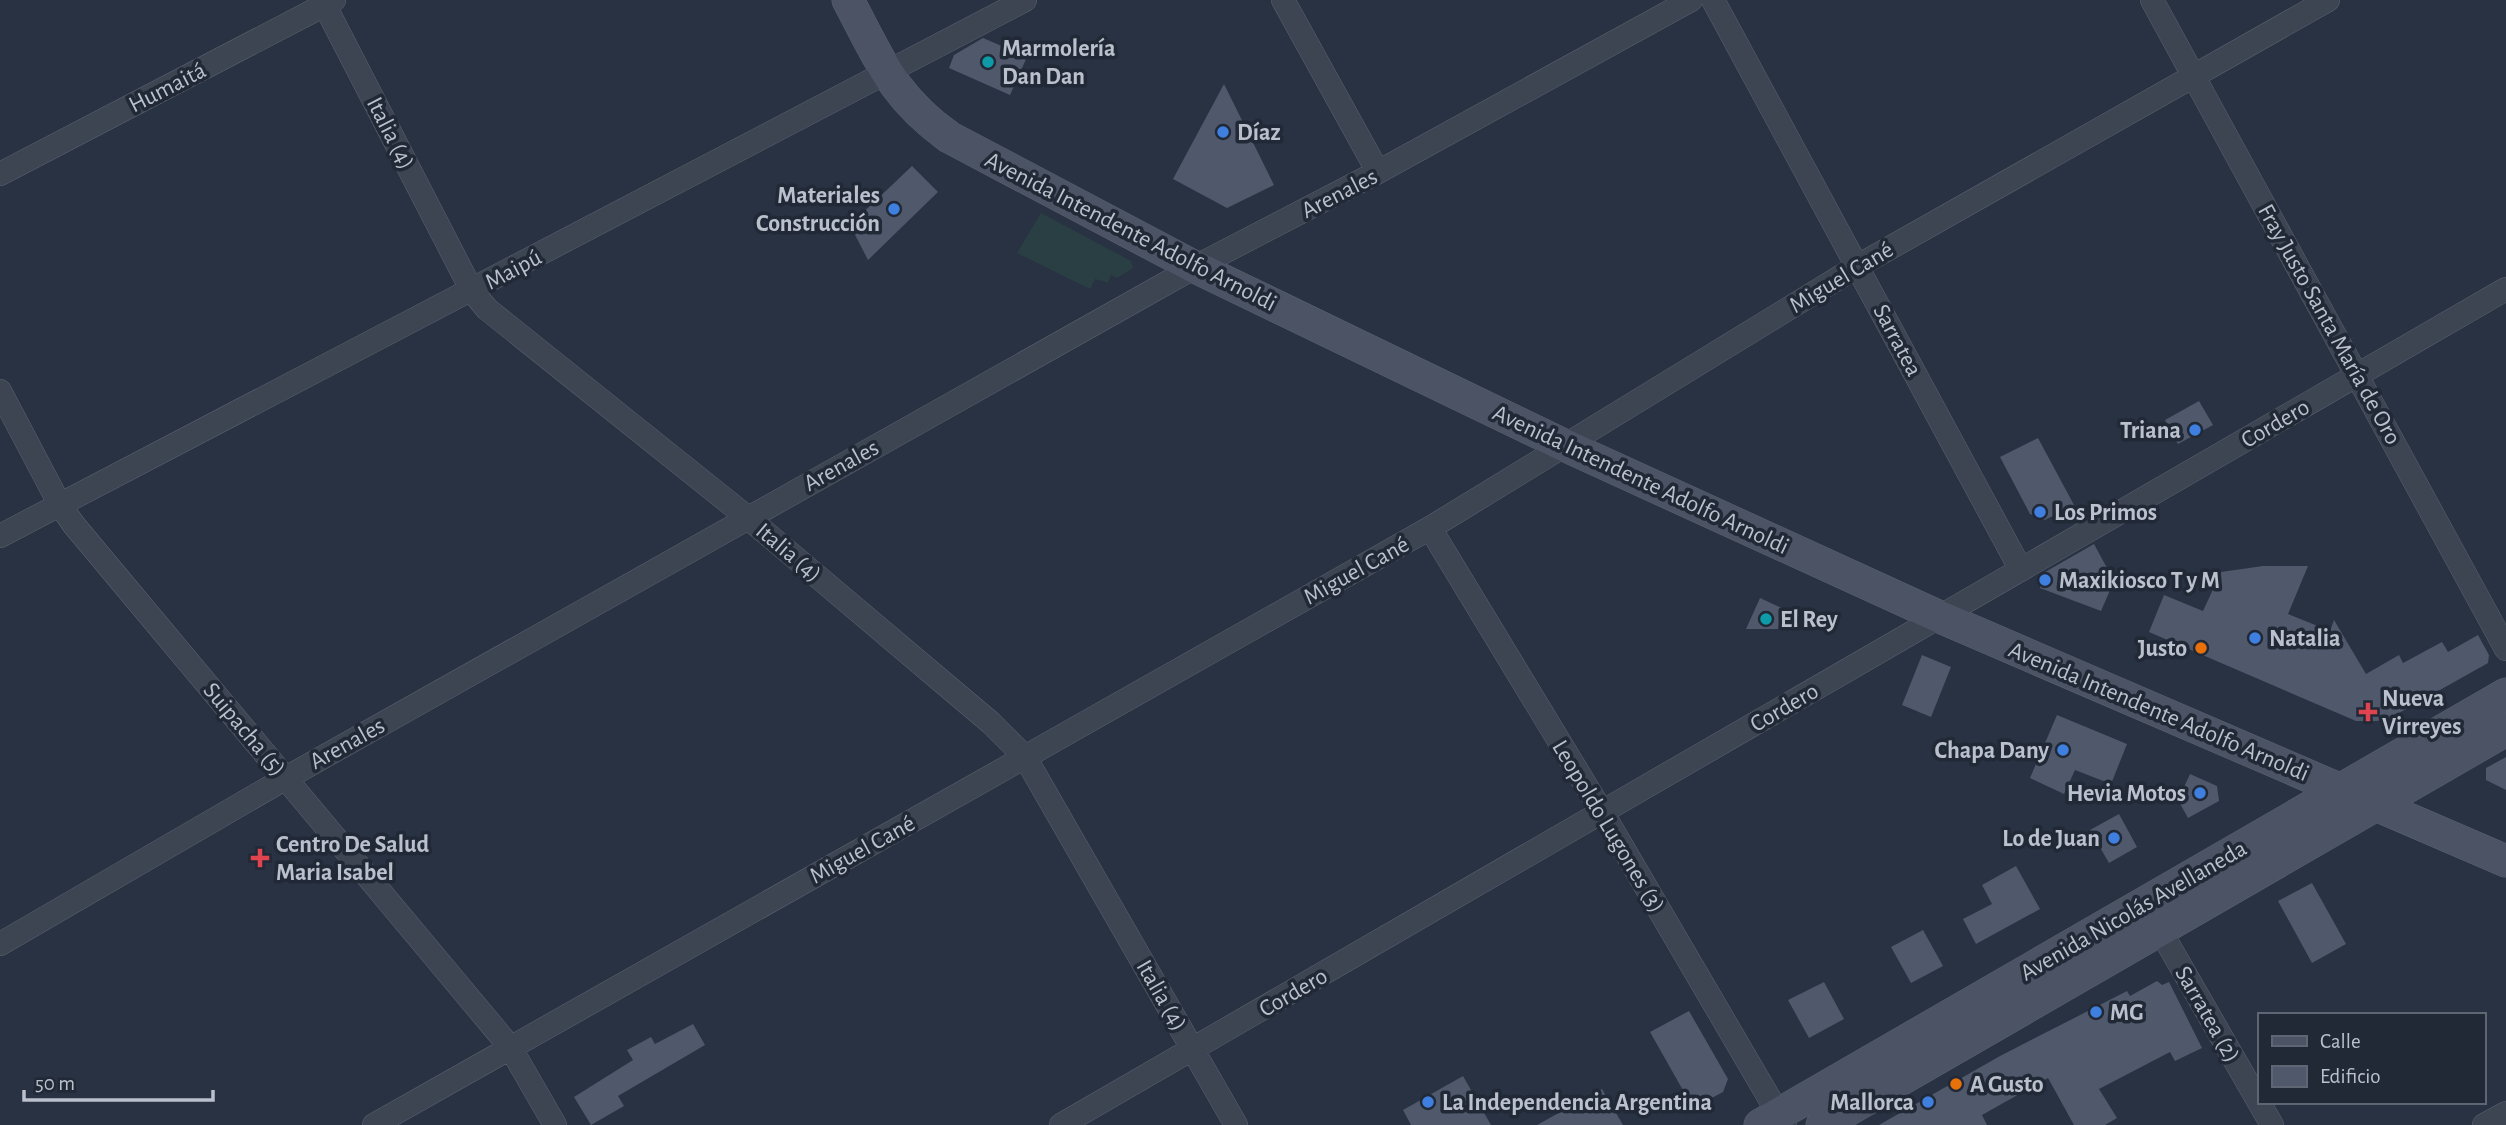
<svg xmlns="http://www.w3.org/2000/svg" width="2506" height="1125" viewBox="0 0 2506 1125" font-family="'Alegreya Sans',sans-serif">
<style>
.green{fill:#2a3f43}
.building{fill:#4f596b}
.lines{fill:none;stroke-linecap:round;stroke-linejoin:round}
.street-casing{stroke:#5b626f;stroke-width:24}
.secondary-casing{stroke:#5b626f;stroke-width:33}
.street{stroke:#3d4452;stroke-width:23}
.secondary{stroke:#4b5365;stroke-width:32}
.culture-dot{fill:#0f9aa8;stroke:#212937;stroke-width:2.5}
.shop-dot{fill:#3f7fe0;stroke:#212937;stroke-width:2.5}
.food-dot{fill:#e8710a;stroke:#212937;stroke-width:2.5}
.health-dot{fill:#e0444e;stroke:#212937;stroke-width:2.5}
.labels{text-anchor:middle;stroke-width:7;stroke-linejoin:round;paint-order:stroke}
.poi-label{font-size:24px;font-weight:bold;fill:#bac0cc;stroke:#212937;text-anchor:start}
.street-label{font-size:24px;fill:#bac0cc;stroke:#212937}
</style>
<rect width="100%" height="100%" fill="#283242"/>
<path class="green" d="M1041,213L1131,261L1133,268L1117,278L1111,275L1108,283L1095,279L1090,289L1017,253Z"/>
<path class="building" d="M983,38L1027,57L1010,95L949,68L954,55Z
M1224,84L1274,185L1227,208L1173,179Z
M912,166L938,192L868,260L850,225Z
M2199,401L2213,425L2178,444L2165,420Z
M2038,438L2074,505L2045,520L2030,514L2000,457Z
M2094,544L2114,581L2101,611L2040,588V575Z
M2263,566H2308L2288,614L2330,631L2334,620L2366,674L2399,655L2403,663L2442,642L2448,652L2478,635L2489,655L2488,663L2392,717L2377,721H2356L2149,632L2164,595L2203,611L2221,572Z
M1760,598L1786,610L1778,629H1746Z
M1922,655L1951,667L1931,717L1902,705Z
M2057,715L2127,744L2111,784L2075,770L2064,794L2030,778Z
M2506,757V790L2486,780V768Z
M2190,774L2217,786L2219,801L2188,818L2178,800Z
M2119,814L2137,847L2109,863L2090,830Z
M2016,866L2040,909L1976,944L1963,919L1992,904L1982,885Z
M2312,883L2346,944L2312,963L2278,901Z
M1923,930L1943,966L1911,983L1891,947Z
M2157,981L2162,985L2169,982L2202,1048L2175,1061L2170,1052L2099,1089L2117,1118L2105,1125H2074L2048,1078L1982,1115L1987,1125H1879L2000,1056L2127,991L2130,996Z
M1824,982L1844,1019L1809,1038L1788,1000Z
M1689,1011L1728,1079L1723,1092L1693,1108L1650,1032Z
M693,1024L705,1045L618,1096L624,1106L591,1125L574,1097L633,1060L627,1050L651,1037L655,1044Z
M1463,1076L1491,1125H1411L1403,1110Z
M1602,1089L1623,1125H1537Z"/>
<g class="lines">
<g class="street-casing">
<path id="street" d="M322,0L472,291L487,309L747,517L991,723L1025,757L1236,1125
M1283,0L1378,172
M1713,0L2021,570
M2152,0L2506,649
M0,174L334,0
M0,391L60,505L74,525L510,1047L555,1125
M1430,528L1602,812L1785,1125
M0,536L1025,0
M2153,918L2272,1125
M0,944L286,778L1195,267L1378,172L1691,0
M374,1125L1430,528L1858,266L2328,0
M1061,1125L2506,289
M2484,1125L2506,1113"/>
</g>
<g class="secondary-casing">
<path id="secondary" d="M848,0C880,60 892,96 949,137L1195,267L1566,446L1940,617L2506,861
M1760,1125L2506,694
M1822,1125L2506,730"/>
</g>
<use href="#street" class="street"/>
<use href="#secondary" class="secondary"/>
</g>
<g class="culture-dot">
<circle cx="988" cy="62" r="7"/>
<circle cx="1766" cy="619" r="7"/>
</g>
<g class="shop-dot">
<circle cx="1223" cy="132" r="7"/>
<circle cx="894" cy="209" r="7"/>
<circle cx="2195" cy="430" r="7"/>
<circle cx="2040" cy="512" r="7"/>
<circle cx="2045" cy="580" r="7"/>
<circle cx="2255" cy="638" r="7"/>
<circle cx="2063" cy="750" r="7"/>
<circle cx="2200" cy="793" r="7"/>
<circle cx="2114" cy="838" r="7"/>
<circle cx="2096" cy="1012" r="7"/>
<circle cx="1428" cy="1102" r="7"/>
<circle cx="1928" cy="1102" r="7"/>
</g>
<g class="food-dot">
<circle cx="2201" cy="648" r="7"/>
<circle cx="1956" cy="1084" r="7"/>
</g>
<g class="health-dot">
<path d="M2364.5 701.5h7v7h7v7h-7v7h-7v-7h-7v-7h7z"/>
<path d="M256.5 847.5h7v7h7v7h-7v7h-7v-7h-7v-7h7z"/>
</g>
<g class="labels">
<g class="poi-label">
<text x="1002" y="56">Marmolería<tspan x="1002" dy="28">Dan Dan</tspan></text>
<text x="1237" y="140">Díaz</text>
<text x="880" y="203" text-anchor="end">Materiales<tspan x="880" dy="28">Construcción</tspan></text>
<text x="2181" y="438" text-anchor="end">Triana</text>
<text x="2054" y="520">Los Primos</text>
<text x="2059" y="588">Maxikiosco T y M</text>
<text x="1780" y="627">El Rey</text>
<text x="2269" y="646">Natalia</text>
<text x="2187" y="656" text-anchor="end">Justo</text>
<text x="2382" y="706">Nueva<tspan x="2382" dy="28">Virreyes</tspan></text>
<text x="2049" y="758" text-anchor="end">Chapa Dany</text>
<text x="2186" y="801" text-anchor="end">Hevia Motos</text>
<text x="2100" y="846" text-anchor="end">Lo de Juan</text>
<text x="276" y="852">Centro De Salud<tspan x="276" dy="28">Maria Isabel</tspan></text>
<text x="2110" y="1020">MG</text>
<text x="1970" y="1092">A Gusto</text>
<text x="1442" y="1110">La Independencia Argentina</text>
<text x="1914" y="1110" text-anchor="end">Mallorca</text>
</g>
<g class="street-label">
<text transform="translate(167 87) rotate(-27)" y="8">Humaitá</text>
<text transform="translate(391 133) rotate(63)" y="8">Italia (4)</text>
<text transform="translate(1339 193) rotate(-27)" y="8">Arenales</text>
<text transform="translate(1131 231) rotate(27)" y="8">Avenida Intendente Adolfo Arnoldi</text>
<text transform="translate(513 269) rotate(-28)" y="8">Maipú</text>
<text transform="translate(1841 277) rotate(-31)" y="8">Miguel Cané</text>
<text transform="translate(2330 324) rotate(61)" y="8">Fray Justo Santa María de Oro</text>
<text transform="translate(1898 340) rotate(62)" y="8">Sarratea</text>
<text transform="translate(2275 423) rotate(-30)" y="8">Cordero</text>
<text transform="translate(841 465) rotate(-29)" y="8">Arenales</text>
<text transform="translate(1641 479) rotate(25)" y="8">Avenida Intendente Adolfo Arnoldi</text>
<text transform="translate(789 552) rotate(40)" y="8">Italia (4)</text>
<text transform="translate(1356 570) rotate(-29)" y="8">Miguel Cané</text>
<text transform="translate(1784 707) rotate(-30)" y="8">Cordero</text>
<text transform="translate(2159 711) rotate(23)" y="8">Avenida Intendente Adolfo Arnoldi</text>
<text transform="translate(245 729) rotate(50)" y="8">Suipacha (5)</text>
<text transform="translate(347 743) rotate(-29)" y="8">Arenales</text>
<text transform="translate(1609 826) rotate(59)" y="8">Leopoldo Lugones (3)</text>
<text transform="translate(862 849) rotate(-29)" y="8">Miguel Cané</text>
<text transform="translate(2133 910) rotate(-30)" y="8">Avenida Nicolás Avellaneda</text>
<text transform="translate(1293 992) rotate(-30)" y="8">Cordero</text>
<text transform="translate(1162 995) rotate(60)" y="8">Italia (4)</text>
<text transform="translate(2208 1014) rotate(60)" y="8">Sarratea (2)</text>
</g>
</g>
<rect x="2258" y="1013" width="228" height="91" fill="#212937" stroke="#5e6573" stroke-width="2"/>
<rect x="2272" y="1036" width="35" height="10" fill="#4b5365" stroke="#5e6573" stroke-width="2"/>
<text x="2320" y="1048" font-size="21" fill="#bac0cc">Calle</text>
<rect x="2272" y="1066" width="35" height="21" fill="#4f596b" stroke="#5e6573" stroke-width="2"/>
<text x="2320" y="1083" font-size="21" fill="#bac0cc">Edificio</text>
<path d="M24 1090v10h189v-10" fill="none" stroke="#bac0cc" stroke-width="3.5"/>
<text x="35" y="1090" font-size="21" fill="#bac0cc" stroke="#212937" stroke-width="5" paint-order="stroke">50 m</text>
</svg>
